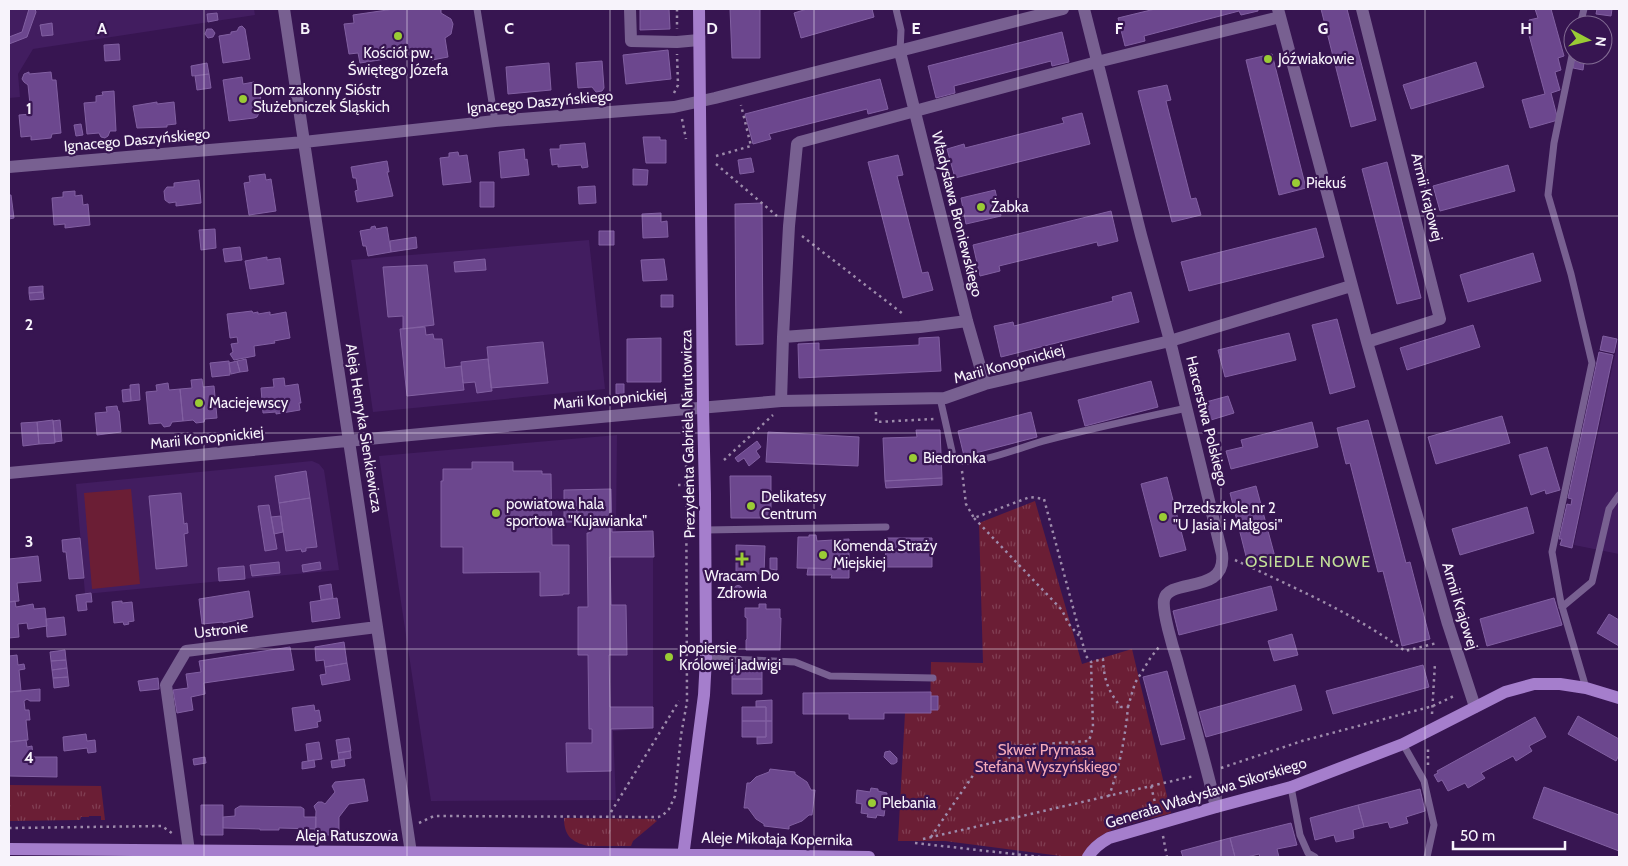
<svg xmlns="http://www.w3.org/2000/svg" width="1628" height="866" viewBox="0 0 1628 866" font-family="Cabin,sans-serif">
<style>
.built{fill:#421d60}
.grass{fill:url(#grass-tufts)}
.pitch{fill:#6b1e35}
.building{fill:#6c478e;stroke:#8260a2}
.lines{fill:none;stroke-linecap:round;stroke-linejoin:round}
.path{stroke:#9d8bab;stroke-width:2.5;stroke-dasharray:2.5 4;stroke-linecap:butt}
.lane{stroke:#786091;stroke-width:7}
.street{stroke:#786091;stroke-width:12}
.secondary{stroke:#a57ecc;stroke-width:12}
.grid{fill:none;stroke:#f7f3fb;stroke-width:1;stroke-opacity:0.55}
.poi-dot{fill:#9acb35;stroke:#371551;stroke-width:2}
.labels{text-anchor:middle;stroke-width:4.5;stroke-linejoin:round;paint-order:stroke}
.poi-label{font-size:15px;fill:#f7f3fb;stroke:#371551;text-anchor:start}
.street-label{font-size:15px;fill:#f7f3fb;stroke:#371551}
.park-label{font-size:15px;fill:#f5abb9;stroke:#371551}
.neighbourhood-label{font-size:16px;letter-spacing:1px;fill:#c4e299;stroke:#371551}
.grid-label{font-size:16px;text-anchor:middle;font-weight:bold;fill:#f7f3fb;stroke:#371551;stroke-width:4.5;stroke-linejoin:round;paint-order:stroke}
</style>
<defs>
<pattern id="grass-tufts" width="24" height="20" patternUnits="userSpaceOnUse" patternTransform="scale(1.25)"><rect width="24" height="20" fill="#6b1e35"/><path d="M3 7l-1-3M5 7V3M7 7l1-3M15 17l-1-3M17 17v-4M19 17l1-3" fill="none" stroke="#813f53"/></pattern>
</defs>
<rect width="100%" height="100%" fill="#371551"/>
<path class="built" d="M9,9H254L255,15L33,49L18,74L20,97L9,98Z
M589,240L605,389L373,412L351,260Z
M1619,336V554L1574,545Z
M617,435L616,531H653V728L613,731L616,800L431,801L379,456Z
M312,461L319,464L324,470L339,570L85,594L76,484Z"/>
<path class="grass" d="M1035,501L1082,664L1132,649L1171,813C1141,822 1096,826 1082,857H1069L945,841H898L905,713H930L931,662L983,663L979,523Z
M9,785L101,786L105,820H101V816H89V817H81L80,820L9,821Z
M564,818L654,819L657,821L633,841L631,846H588C571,842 564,835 564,818Z"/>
<path class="pitch" d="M131,489L140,584L92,589L84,493Z"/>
<path class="building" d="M29,9H35L36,12L27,37L9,44V37L22,32Z
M394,9H441V13L451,19L453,24L451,34L445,38L448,57L432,60L430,52L360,63L358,53L349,54L344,24L354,23L353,15Z
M640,9H669L670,29L640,30Z
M730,9H760V58H732Z
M807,9H872L874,17L801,38L794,13Z
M1155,9H1258V11L1241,15L1239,11L1144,36L1145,41L1125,46L1118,18Z
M1321,9H1347L1376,120L1351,127Z
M1535,9H1551L1564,56L1558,58L1561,70L1555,72L1560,90L1551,93L1558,120L1530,128L1522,100L1545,94L1529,35L1532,34L1529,20L1538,18Z
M1597,9H1612L1611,16L1596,14Z
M217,13L218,20L208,22L207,14Z
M52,23L53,35L42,36L40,25Z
M239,27L242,26L245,29L250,59L223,63L219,36L231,34V32L237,31Z
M207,29H212L215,33L213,37L208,38L205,34Z
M1062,32L1069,62L1052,66L1051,61L954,86L955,93L936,98L928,66Z
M119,44L120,60L105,61L104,45Z
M668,50L671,79L626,84L623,55Z
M1272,54L1306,188L1279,195L1246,60Z
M1578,55H1585L1583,70L1573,68L1575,56L1578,57Z
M602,61L604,88L602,91L596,92L592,87L578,88L576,63Z
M1476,62L1484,87L1411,109L1403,85Z
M207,63L209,74L192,76L191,66Z
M549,63L551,90L508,94L506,67Z
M29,72V74L51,72L52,80H56L61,133L52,134L51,138L31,140V136L21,137L19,115L31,114L28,85L24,82L22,79L24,74Z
M209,74L211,88L197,90L195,76Z
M242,77L243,84L254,82L256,92L260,94L261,100L258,104L259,113L257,117L254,118L229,121L223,80Z
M880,79L888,109L868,114L867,109L769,134L771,139L753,144L745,114Z
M1167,85L1171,100L1166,101L1191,199L1196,198L1201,215L1172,222L1138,91Z
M114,91L116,131H110L108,136L105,138L101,137L99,133L87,134L84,103L96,102V96L103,95L102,92Z
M157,102V104L174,102L176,124L167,125V127L137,128L133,106Z
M1082,113L1090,144L955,178L947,149L964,144L965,148L1064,123L1062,118Z
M81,124L83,135L76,136L74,125Z
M643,137H660V140H666V163H646Z
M585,143L588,167L582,168L581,165L558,167V164L552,165L550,149H560V145Z
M524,149L525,160L527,159L529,175L501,178L499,152Z
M458,152L459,156L467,155L471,182L443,185L440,158L449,157V153Z
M898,155L903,175L897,176L922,273L928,272L933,290L903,298L868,162Z
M751,158L754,172L740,174L738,160Z
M387,161L389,172H387L393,196L357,202L355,191L358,190L356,178H353L351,167Z
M1387,162L1421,298L1397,304L1362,169Z
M1508,165L1515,191L1440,211L1433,186Z
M633,169L648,170L647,185H633Z
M265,174L266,180L271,179L276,211L249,215L244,183L250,182L249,176Z
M199,180L201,203L176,206V202L169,203L165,200L164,191L167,187H174V183Z
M480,182H494V207H480Z
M595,186L596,203L579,204L578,187Z
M995,190L1001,216L966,224L961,198Z
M75,191V196L82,195L83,205L88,204L90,225L65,228V224L54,225L52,198L63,197V192Z
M9,195H11L14,218L9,219Z
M762,203L763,344L736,345L735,204Z
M1111,211L1118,241L1098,246L1097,242L999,266L1000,271L980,276L973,245Z
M661,213V222L667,221L668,237L643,238L642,214Z
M375,226L376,229L387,227L391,252L368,256L366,246H363L360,231L371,229V227Z
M1316,228L1324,257L1189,291L1181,262Z
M215,229L216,248L201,250L199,230Z
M599,231H614V245H599Z
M416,237L417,248L391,252L390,241Z
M240,247L242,260L225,262L223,249Z
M1533,253L1541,281L1468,302L1460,275Z
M267,257V260L280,258L284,284L250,289L245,261Z
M485,259L486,270L455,272L454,262Z
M664,259L667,280L643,281L641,260Z
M427,265L434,325L403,329V316L388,317L383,267Z
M43,286V292L29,293V287Z
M43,292L44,299L30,300L29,293Z
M1131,292L1139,322L1001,357L994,326L1013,322L1014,326L1113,301L1112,297Z
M661,295H673V307H661Z
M252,311L253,313L258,312V314L270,312V315L286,312L290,338L274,341L275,343L254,346L255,356L234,360L230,354L233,352L231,344L238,343L237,337L230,338L227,314Z
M1337,319L1355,387L1330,394L1312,325Z
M1473,325L1480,347L1407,370L1400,348Z
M425,327L426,335L433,334L434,339H442L445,368L461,366L464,390L407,396L400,329Z
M1289,333L1296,360L1225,377L1218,350Z
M1603,336L1617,339L1614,353L1600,350Z
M939,337L941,371L799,378L798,344L819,343V350L919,345V338Z
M661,338V382H627V339Z
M543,342L548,383L491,388L487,347Z
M1599,352L1613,355L1572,548L1560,545L1562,539H1559L1567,504L1571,505L1572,499L1568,498Z
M246,359L248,371L240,372L237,361Z
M488,359L492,391L477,393L475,382L463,383L461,362Z
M229,361L230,375L212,377L210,363Z
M237,361L240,372L231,374L229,363Z
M284,378L285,386L298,384L301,403H299L300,410L276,414V412L263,413L261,388L274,387L273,379Z
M202,379L203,387L214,386L217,418L205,419L204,422L196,423L193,420L183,421L180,389L192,388L191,380Z
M1151,381L1158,407L1085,426L1078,400Z
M168,383L169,390L180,389L183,421L172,422L170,426L164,427L161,423L149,424L146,392L157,391L156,385Z
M139,384L140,400L131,401L130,385Z
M616,384H624V394H616Z
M130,389L131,401L123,402L122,390Z
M1228,396L1234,413L1211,420L1206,402Z
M117,406L118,411H119L121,432L97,435L95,413L107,412L106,407Z
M1031,412L1037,437L964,456L958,431Z
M1502,416L1510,443L1436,464L1428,437Z
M53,420L55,443L39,444L37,422Z
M60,420L62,441L55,442L53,421Z
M1368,420L1406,563L1410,562L1430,639L1402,646L1383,571L1378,572L1350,463L1346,464L1337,428Z
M37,422L39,444L23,446L21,423Z
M1312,422L1318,447L1231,469L1226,451L1243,447L1241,440Z
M916,430H940L942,478L885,481L883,438L917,437Z
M768,432L859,437L858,466L766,462Z
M757,441L761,447L756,451L760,457L749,466L744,458L738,462L735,458Z
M1547,447L1560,490L1546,494L1545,490L1531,495L1519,455Z
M472,462H513V471H542V474H551L552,545H569V594H563V595L540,596V572L463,573V547H441V481H443V469H472Z
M306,471L310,498L279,503L275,476Z
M730,476H771V518H731Z
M1167,477L1186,550L1160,557L1141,484Z
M942,478V485L886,488L885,481Z
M1256,486L1275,557L1248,564L1230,493Z
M611,489L612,532L653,531L654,557H610L611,605H626L627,655H609L610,707H653V728L611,729V771L567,772L566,743H592V729H589L588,655H578V607H588L587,533H589V522H564V490Z
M181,493L184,524L187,523L188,533L184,534L187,566L156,569L149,496Z
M310,498L317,547L306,548V551L302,552L301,549L286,551L279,503Z
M269,505L277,549L265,551L258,506Z
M1527,507L1534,533L1460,555L1452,529Z
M281,516L283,532L274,534L271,517Z
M809,535H816L817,541L849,539V569L797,568L798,537H809Z
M80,538L84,578L69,579L66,552H63L62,540Z
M885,538H932V567H886Z
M736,545L765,546L764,574H736Z
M38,556L41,581L17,583L19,601L9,602V559Z
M770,558H777V570L770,569Z
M279,562L280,573L252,576L250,565Z
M320,562L321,569L303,572L302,565Z
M244,566L245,579L219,581L218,568Z
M808,568L849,569V578H831L832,575H807Z
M331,584L333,598L321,600L319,586Z
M733.5 590a4.5 4.5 0 1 1 9 0a4.5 4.5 0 1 1-9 0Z
M1271,586L1277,610L1179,635L1173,611Z
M249,591L253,617L223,623V622L202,624L199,599Z
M91,593L92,602H86L87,610L78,611L76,595Z
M337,598L340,618L312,622L310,602Z
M1554,598L1562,625L1487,646L1480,619Z
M15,601L16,607L33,604L34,609L45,608L47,626L28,629L27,623L18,624L19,637L9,638V602Z
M122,601V603L132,602L134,621L128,622L129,624L124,625L123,622L114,623L112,602Z
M759,604H766V609H780V618H781L780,650H746V640L747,639V618L745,617V608H759Z
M1609,614L1619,620V646L1597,633Z
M64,617L66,635L47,637L46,619Z
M1292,634L1298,655L1274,661L1268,641Z
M344,642L347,663L325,667L324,660L316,661L315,647Z
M290,647L294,670L204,683L205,694L191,697L193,710L177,713L173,690L188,688L186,674L201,672L199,661Z
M65,650L66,660L51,661L50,652Z
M17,655L18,665L24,664L25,669L19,670L21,691L9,692V656Z
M66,660L67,668L52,670L51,661Z
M347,663L350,680L322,685L320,675L326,674L325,667Z
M735,665L753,666L757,670H762V679H732V670Z
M1423,665L1429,687L1333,714L1326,691Z
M67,668L68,677L53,678L52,670Z
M1167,671L1185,739L1161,745L1143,677Z
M68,677L69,686L54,688L53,678Z
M158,678L159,689L140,691L138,681Z
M732,679H762V694H732Z
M1295,685L1302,710L1206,737L1199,712Z
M40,689V701H30L27,699L24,701L25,710H29L30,720H26L28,740L9,742V692Z
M931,692V713H884V719H849V714H803V693Z
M931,696H938V710H931Z
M772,700V721H766V707H756V701Z
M314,705L315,711L319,710L321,721L317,722L318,727L295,731L292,708Z
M742,707H766V721H742Z
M1578,716L1619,739V755L1616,761L1568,734Z
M1535,717L1546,737L1529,746L1532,751L1516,761L1513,756L1481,773L1485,778L1468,788L1465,783L1448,791L1442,780L1438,782L1434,775L1438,773L1437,771Z
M742,721H766V737H742Z
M766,721H772V743L757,744V737H766Z
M86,734L87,741L95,740L96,752L88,753L87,748L64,751L63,737Z
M349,738L351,751L338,753L336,740Z
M26,740L27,747L32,746L33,757H57V777L9,776V742Z
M319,742L322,759L308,761L306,744Z
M350,751L351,758L339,760L338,753Z
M890,751L897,758V762L894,764H891L884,757L885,752Z
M205,757L206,763L194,765L193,759Z
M344,759L345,766L332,768L331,761Z
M314,760L315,767L302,769V762Z
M770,769L795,772V774L807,782L811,790H815L812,815H809L802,821L789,826V829L764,826V824L756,819L748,808H744L747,783H750L756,777L769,772Z
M364,779L368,801L349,804L339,817V835H315L316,811L314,806L318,802H322L325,804L335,792L332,786L335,782Z
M1544,787L1619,815V851L1533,818Z
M871,788L878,789V791L887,793L884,816L877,815L876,818L867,817L868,814L861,813L862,804L856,803L857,790L870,792Z
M1420,789L1425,811L1406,817L1408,823L1390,828L1388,822L1364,827L1358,805Z
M201,805H223V835H201Z
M1358,805L1364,827L1353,830L1354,838L1336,842L1334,835L1315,840L1310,818Z
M240,806L301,807L304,809V817H316V829L279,828V830H260V829L223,828V817L235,816V809Z
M1291,823L1297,845L1277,849L1279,857H1260L1259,854L1247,857H1235L1230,838Z
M1230,838L1235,857H1183L1181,851Z"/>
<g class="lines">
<path class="path" d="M677,9V29
M674,93L678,85L677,54
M682,119L686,139
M716,156L751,146L741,105
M716,164L777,216
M802,236L903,314
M682,397L683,393L688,386
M876,412V422L934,419
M724,460L773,415
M962,471L966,504L974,518L1030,497L1044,499L1086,656L1091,662L1103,659C1104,680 1108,691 1121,707H1128C1125,738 1120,766 1109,796
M678,485H689
M974,518L1062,610L1068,623L1080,637
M1235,560C1293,587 1353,613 1405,651L1437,643
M1128,707L1135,683L1151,657L1159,647
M1432,714L1435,663
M1428,765V749
M1221,768L1302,741L1433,706L1456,695
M1151,786L1157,811
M611,812L679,701
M419,823L434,816L658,817L662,816L669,809L675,796L681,735L687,702L686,441L683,422
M9,828L162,826L173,834
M1163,836L1167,857
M931,837L978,768L1007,762L1014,746L1089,741L1093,727L1091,662
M377,838L394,829
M923,839L1194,776
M915,843L1041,857"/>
<path class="lane" d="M477,9L495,121
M896,9L901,30L900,52
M1580,25L1584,9
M1573,51L1554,143L1548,195L1571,274L1592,363L1552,552L1561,603L1586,688
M940,398L954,460C976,467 1023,446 1047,440C1093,428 1140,418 1187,408
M706,530L886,527
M1562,607L1592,582L1609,509L1619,495
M706,658L795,662L830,676L933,678
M1403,744L1424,781L1434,825L1427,857
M1291,787L1300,835L1308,853L1315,857"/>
<path class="street" d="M284,9L411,853
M630,9L631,41L677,42L699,40
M1084,9L1141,235L1170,341L1222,554C1227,595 1168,577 1164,600C1162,611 1173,648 1177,660C1190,709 1204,757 1216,807
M1278,9L1367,342L1448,624L1475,707
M1362,9L1440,319L1367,342
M900,52L967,321L985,384
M9,167L304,142L495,121L674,107L715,98L1063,9
M783,337L789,226L797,144L800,142L1097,62L1280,17
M781,401L783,337L920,327L967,321
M9,473L675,410L781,401L945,398L985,384L1170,341L1351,286
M189,851L166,685L186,651L377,627"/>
<path class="secondary" d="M9,849L720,855L869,857
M683,857L704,695L706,658L705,494L703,408L699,9
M1088,857C1093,848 1100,843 1109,838L1216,807L1291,787L1403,744L1505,692L1534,684H1560L1586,688L1619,698"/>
</g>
<path class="grid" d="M204,9V857M407,9V857M610,9V857M814,9V857M1018,9V857M1221,9V857M1425,9V857M9,216H1619M9,433H1619M9,649H1619"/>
<g class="poi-dot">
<circle cx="398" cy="36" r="5"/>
<circle cx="1268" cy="59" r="5"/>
<circle cx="243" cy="99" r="5"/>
<circle cx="1296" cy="183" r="5"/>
<circle cx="981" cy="207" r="5"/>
<circle cx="199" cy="403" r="5"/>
<circle cx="913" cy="458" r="5"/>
<circle cx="751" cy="506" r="5"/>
<circle cx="496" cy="513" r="5"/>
<circle cx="1163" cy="517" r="5"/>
<circle cx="823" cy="555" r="5"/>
<path d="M739.5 551.5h5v5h5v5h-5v5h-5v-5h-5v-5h5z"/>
<circle cx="669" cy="657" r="5"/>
<circle cx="872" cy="803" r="5"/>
</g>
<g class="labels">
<g class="poi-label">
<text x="398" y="58" text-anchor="middle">Kościół pw.<tspan x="398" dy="17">Świętego Józefa</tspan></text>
<text x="1278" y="64">Jóźwiakowie</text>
<text x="253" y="95">Dom zakonny Sióstr<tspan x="253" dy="17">Służebniczek Śląskich</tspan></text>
<text x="1306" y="188">Piekuś</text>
<text x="991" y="212">Żabka</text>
<text x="209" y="408">Maciejewscy</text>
<text x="923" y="463">Biedronka</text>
<text x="761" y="502">Delikatesy<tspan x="761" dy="17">Centrum</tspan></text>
<text x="506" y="509">powiatowa hala<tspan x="506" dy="17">sportowa "Kujawianka"</tspan></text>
<text x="1173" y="513">Przedszkole nr 2<tspan x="1173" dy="17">"U Jasia i Małgosi"</tspan></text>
<text x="833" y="551">Komenda Straży<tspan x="833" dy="17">Miejskiej</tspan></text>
<text x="742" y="581" text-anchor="middle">Wracam Do<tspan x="742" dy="17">Zdrowia</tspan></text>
<text x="679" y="653">popiersie<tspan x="679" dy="17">Królowej Jadwigi</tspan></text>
<text x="882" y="808">Plebania</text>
</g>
<g class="street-label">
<text transform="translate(540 102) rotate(-5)" y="5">Ignacego Daszyńskiego</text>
<text transform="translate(137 140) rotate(-5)" y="5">Ignacego Daszyńskiego</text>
<text transform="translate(1427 197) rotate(76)" y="5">Armii Krajowej</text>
<text transform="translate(957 214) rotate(76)" y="5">Władysława Broniewskiego</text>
<text transform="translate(1009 364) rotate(-15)" y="5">Marii Konopnickiej</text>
<text transform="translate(610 399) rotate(-5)" y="5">Marii Konopnickiej</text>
<text transform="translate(1207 421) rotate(76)" y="5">Harcerstwa Polskiego</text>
<text transform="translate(364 428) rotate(81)" y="5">Aleja Henryka Sienkiewicza</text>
<text transform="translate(688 434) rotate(-91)" y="5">Prezydenta Gabriela Narutowicza</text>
<text transform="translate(207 438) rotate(-6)" y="5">Marii Konopnickiej</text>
<text transform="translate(1460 606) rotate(73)" y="5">Armii Krajowej</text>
<text transform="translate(221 630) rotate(-7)" y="5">Ustronie</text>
<text transform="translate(1206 793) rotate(-17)" y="5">Generała Władysława Sikorskiego</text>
<text x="347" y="841">Aleja Ratuszowa</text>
<text transform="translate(777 839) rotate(1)" y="5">Aleje Mikołaja Kopernika</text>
</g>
<g class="park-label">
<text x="1046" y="755">Skwer Prymasa<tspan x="1046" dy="17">Stefana Wyszyńskiego</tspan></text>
</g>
<g class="neighbourhood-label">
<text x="1308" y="567">OSIEDLE NOWE</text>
</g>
</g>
<g class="grid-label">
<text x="102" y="34">A</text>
<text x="305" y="34">B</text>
<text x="509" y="34">C</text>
<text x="712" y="34">D</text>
<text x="916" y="34">E</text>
<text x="1119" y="34">F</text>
<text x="1323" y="34">G</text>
<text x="1526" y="34">H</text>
<text x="29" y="114">1</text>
<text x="29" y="330">2</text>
<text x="29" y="547">3</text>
<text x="29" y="763">4</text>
</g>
<rect width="1628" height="866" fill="none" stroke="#f7f3fb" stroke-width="20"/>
<g transform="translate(1588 40) rotate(97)"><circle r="24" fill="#371551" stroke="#846e95"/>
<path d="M0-4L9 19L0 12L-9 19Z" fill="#9acb35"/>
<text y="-8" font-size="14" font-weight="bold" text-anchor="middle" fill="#f7f3fb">N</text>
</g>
<path d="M1453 841v8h112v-8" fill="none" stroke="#f7f3fb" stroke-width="2.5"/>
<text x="1460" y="841" font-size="15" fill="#f7f3fb" stroke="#371551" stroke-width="4" paint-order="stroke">50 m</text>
</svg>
